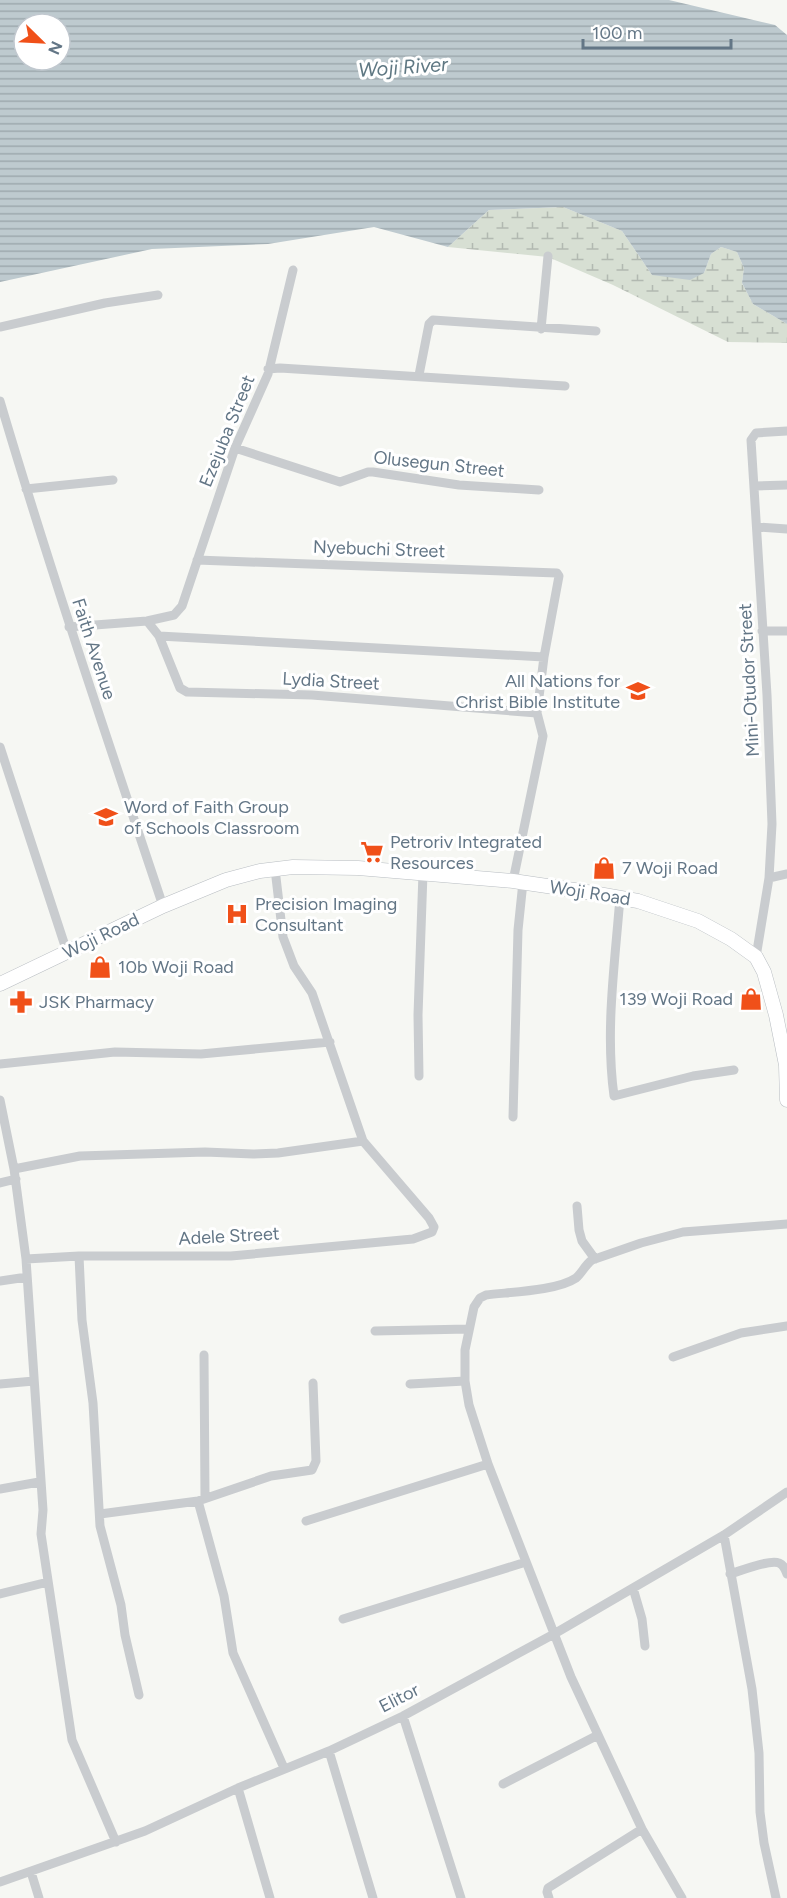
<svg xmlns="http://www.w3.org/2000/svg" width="787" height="1898" viewBox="0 0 787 1898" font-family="Figtree,sans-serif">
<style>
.wetland{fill:url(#wetland-marsh)}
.water{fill:url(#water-rules);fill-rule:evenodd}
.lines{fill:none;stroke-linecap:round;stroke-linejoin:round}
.secondary-casing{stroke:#b8bdc2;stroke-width:15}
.street{stroke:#c9cccf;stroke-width:9}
.secondary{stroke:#fff;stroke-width:14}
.labels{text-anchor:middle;stroke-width:6;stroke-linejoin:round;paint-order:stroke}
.street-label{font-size:18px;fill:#637686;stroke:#fff}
.poi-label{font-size:18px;fill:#637686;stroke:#fff;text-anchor:start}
.water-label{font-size:20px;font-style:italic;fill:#5f7883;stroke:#fff}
</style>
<defs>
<pattern id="wetland-marsh" width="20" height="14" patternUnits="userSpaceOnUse" patternTransform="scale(1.5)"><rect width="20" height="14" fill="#d7dfd3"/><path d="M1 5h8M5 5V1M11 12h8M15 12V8" fill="none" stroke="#b2b9b1"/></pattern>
<pattern id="water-rules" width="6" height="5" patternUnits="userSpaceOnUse" patternTransform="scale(1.5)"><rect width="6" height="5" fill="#becacf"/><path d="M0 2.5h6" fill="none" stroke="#9ea9ae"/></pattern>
</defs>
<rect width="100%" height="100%" fill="#f6f7f3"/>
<path class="wetland" d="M563,207L622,231L652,275L704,273L711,254L721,247L737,252L744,268L742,283L753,304L787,324V343L728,342L613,285L548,257L448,247L489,210Z"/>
<path class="water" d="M0,0H669L775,25L787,35V324L753,304L742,283L744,268L737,252L721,247L711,254L704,273L690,280L652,275L622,231L563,207L489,210L448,247L374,227L268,244L152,249L0,282ZM24,24H60V60H24Z"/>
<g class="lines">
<g class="secondary-casing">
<path id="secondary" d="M0,984L163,906L226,880L260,871L293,867L358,868L513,881L581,891L638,901L698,921L731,939L756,957L764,972L776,1015L786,1065L787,1100"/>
</g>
<path class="street" d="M0,327L105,303L158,295
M541,329L548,256
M268,369L280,368L565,386
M419,375L429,324L433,320L596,331
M0,401C50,570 107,738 163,906
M235,448L340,482L368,472H373L459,485L539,490
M755,486L787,485
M26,489L113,480
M757,527L787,529
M197,560L557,573L559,576L544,657L537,713L543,736L513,881
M147,621L159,636L180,688L187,692L312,695L537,713
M69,627L147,621L174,615L182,606L235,448L268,374L293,270
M762,631H787
M159,636L544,657
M0,747L67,952
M769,878L787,874
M620,897C615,963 605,1030 614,1096L693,1076L734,1070
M756,957L769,878L772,824L767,695L751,440L756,433L787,431
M0,1064L115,1052L201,1054L330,1042
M419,1076L418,1015L423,873
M0,1100L14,1169L26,1259L43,1510L41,1534L72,1740L116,1842
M513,1117L518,930L523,882
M14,1169L80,1156L205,1152L253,1154L278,1153L363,1141
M0,1183L16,1179
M577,1206L579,1230L582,1241L595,1259
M79,1256L82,1320L93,1403L100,1526L121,1605L125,1635L139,1695
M26,1259L79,1256H231L413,1239L432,1232L434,1227L429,1218L363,1141L312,993L294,966L283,937L275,869
M0,1281L27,1277
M375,1331L468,1329
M204,1355L205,1498
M673,1357L741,1333L787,1326
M0,1384L34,1381
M410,1384L465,1381
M0,1489L39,1482
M198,1501L224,1596L233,1653L284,1768
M100,1514L198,1501L271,1476L312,1470L316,1461L313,1383
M306,1521L488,1464
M724,1535L752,1689L759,1753L760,1812L764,1843L776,1898
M730,1574C740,1571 770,1559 779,1563C784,1565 785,1569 787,1574
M633,1588L642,1619L645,1646
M0,1594L48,1582
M343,1619L526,1562
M403,1716L461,1898
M329,1751L373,1898
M503,1784L598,1735
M238,1788L270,1898
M31,1872L39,1898
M0,1882L145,1831L238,1788L329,1751L403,1716L554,1634L724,1535L787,1492
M549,1898L547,1892L548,1888L642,1829
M682,1898L642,1829L571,1677L488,1464L469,1405L465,1381V1350L474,1307L480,1298L486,1295C509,1292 557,1291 576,1278C582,1273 585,1265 592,1260L641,1243L683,1232L787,1224"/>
<use href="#secondary" class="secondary"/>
</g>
<defs>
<g id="university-bare" transform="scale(1.8)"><path d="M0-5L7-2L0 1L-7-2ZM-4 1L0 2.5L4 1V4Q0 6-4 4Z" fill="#f05019" stroke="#fff" stroke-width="2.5" paint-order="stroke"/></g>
<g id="school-bare" transform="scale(1.8)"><path d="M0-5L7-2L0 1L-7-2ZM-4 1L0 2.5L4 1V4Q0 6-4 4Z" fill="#f05019" stroke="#fff" stroke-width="2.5" paint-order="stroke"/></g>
<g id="supermarket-bare" transform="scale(1.8)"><path d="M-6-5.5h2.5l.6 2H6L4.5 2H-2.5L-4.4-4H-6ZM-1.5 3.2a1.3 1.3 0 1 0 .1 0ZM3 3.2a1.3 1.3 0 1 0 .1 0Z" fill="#f05019" stroke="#fff" stroke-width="2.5" paint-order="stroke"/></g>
<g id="shop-bare" transform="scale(1.8)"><path d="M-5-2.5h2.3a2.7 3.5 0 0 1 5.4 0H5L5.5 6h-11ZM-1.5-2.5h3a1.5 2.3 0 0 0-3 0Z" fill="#f05019" stroke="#fff" stroke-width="2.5" paint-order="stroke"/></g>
<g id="hospital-bare" transform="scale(1.8)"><path d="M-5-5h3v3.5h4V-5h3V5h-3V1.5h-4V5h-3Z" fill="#f05019" stroke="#fff" stroke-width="2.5" paint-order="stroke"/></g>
<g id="pharmacy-bare" transform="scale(1.8)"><path d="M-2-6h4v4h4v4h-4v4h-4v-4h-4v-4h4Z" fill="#f05019" stroke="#fff" stroke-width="2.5" paint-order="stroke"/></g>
</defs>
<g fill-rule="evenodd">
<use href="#university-bare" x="638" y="691"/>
<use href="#school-bare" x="106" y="817"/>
<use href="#supermarket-bare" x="372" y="852"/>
<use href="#shop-bare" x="604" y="868"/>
<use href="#hospital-bare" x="237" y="914"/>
<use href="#shop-bare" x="100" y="967"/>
<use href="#shop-bare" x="751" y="999"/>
<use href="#pharmacy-bare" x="21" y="1002"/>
</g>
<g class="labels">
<g class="street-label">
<text transform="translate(227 431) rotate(-68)" y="6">Ezejuba Street</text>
<text transform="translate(439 464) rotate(6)" y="6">Olusegun Street</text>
<text transform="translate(379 549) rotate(2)" y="6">Nyebuchi Street</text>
<text transform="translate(94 649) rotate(72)" y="6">Faith Avenue</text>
<text transform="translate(749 680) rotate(-93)" y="6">Mini-Otudor Street</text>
<text transform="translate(331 681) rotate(3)" y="6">Lydia Street</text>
<text transform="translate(590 893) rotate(9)" y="6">Woji Road</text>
<text transform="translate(101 936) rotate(-26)" y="6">Woji Road</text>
<text transform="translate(229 1236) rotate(-3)" y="6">Adele Street</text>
<text transform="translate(399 1698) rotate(-27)" y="6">Elitor</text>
</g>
<g class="poi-label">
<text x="620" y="687" text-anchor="end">All Nations for<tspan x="620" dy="21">Christ Bible Institute</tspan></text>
<text x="124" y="813">Word of Faith Group<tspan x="124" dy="21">of Schools Classroom</tspan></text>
<text x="390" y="848">Petroriv Integrated<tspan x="390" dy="21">Resources</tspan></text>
<text x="622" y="874">7 Woji Road</text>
<text x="255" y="910">Precision Imaging<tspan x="255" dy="21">Consultant</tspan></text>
<text x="118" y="973">10b Woji Road</text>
<text x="733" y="1005" text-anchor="end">139 Woji Road</text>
<text x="39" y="1008">JSK Pharmacy</text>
</g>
<g class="water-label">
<text transform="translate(403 67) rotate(-4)" y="7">Woji River</text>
</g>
</g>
<g transform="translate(42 42) rotate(114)"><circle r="28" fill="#ffffff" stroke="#c1c8cf" stroke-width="1.5"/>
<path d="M0-4.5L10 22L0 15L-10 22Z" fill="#f05019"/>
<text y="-9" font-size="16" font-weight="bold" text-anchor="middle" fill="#637686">N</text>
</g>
<path d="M583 39v9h148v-9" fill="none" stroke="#637686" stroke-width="3"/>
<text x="592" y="39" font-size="18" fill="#637686" stroke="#ffffff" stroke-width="4.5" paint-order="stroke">100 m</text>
</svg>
